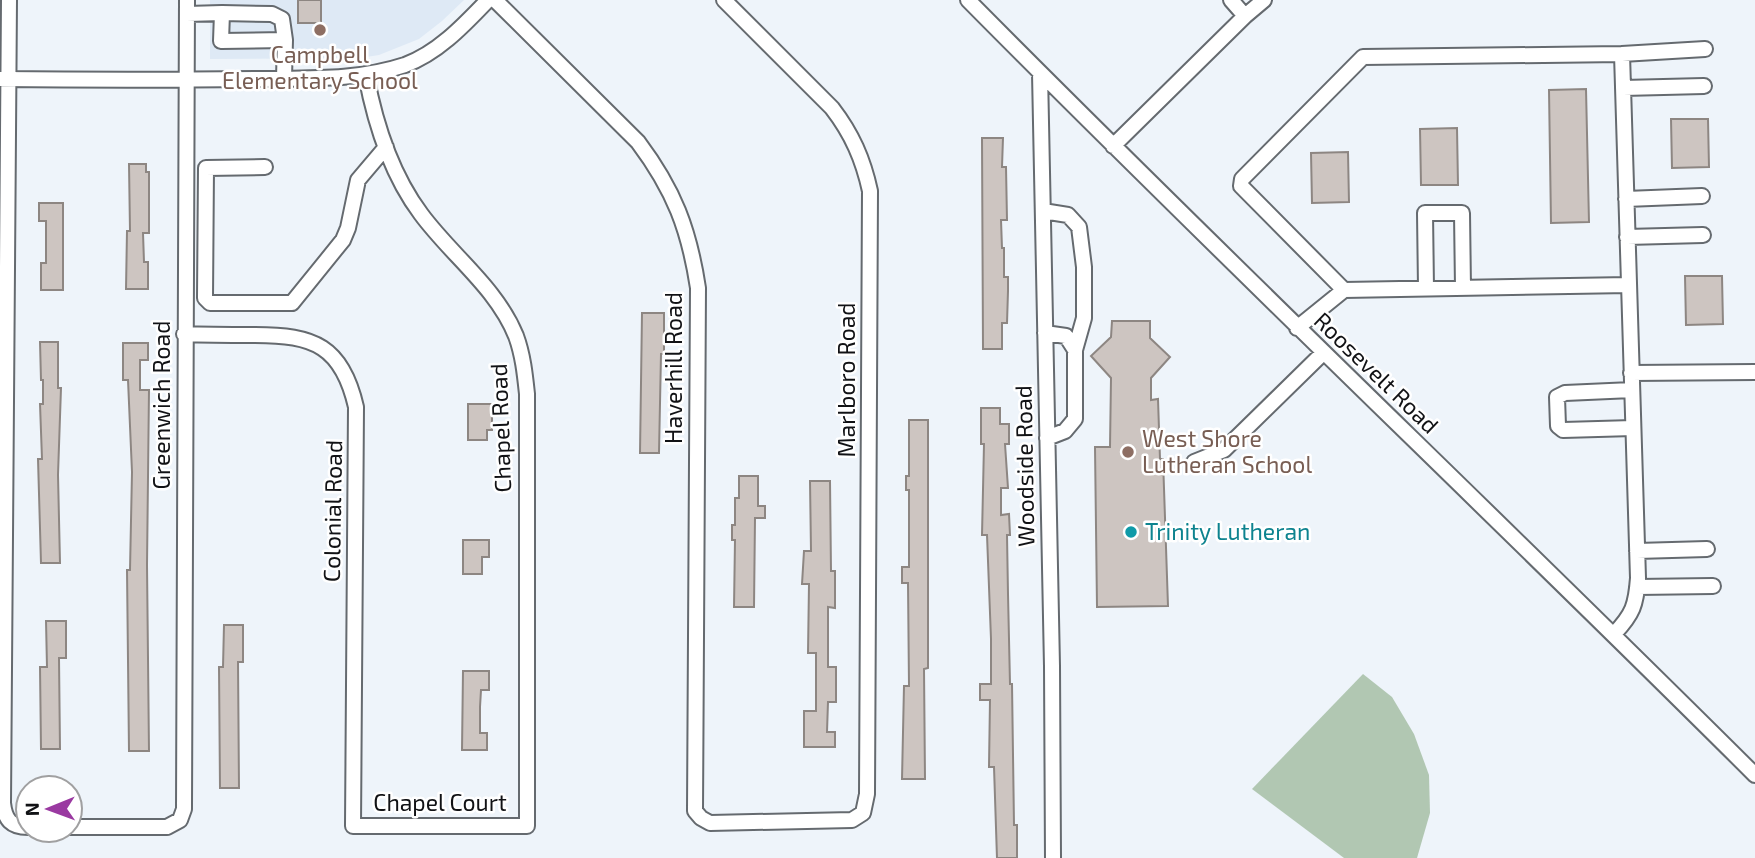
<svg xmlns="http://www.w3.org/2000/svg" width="1755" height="858" viewBox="0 0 1755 858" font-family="'Exo 2',sans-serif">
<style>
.built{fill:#dee9f5}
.green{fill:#b1c7b2}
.building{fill:#cdc5c1;stroke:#8d8682;stroke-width:2}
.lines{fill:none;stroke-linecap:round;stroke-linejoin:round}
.minor-casing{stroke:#656a6f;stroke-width:18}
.minor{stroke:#fff;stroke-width:14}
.education-dot{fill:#8d6e63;stroke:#fff;stroke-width:2.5}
.culture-dot{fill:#0f9aa8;stroke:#fff;stroke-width:2.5}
.labels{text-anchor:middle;stroke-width:5;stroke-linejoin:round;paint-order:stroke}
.education-label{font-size:23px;fill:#785e54;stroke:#fff}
.street-label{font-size:23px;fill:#111215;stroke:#fff}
.culture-label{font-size:23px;fill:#0d838f;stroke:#fff;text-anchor:start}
</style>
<rect width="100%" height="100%" fill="#eef4fa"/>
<path class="built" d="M210,0H464L442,21L419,39L379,55L360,58L210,59Z"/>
<path class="green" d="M1363,674L1392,697L1414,734L1429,775L1430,813L1417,858H1344L1252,789Z"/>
<path class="building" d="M298,0H321V23H298Z
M1586,89L1589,222L1551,223L1549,90Z
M1671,119H1708L1709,167L1672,168Z
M1457,128L1458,185H1421L1420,129Z
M982,138H1003L1002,167H1006L1007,220H1001L1002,248H1004V277H1008V291L1007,323H1002V349H983Z
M1348,152L1349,202L1312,203L1311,153Z
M129,164H146V172H149V233H143L144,262H148V289H126L127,231H130Z
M39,203H63V290H41V263H46V221H39Z
M1685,276H1722L1723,324L1686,325Z
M642,313H664V354H661L659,453H640Z
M1112,321H1150V338L1170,357L1151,378V400L1158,399L1160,459H1163L1168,606L1097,607L1095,447H1110L1111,378L1091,356L1111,337Z
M40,342H58V388H61L58,475L60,563H41L38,459H42L40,404H43V380H41Z
M123,343H148V360H140V390H149L147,565L149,751H129L127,570H130L132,472L128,380H123Z
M468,404H492V430H487V440H468Z
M981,408H1000V424H1009V444H1005L1008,488H1001V515L1009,514L1010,535H1007L1008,594L1010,684H1012L1014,825H1017V858H997L994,767H989L990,700H980V684H991V639L987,535H982L984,444H981Z
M909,420H928V668L924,669L925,779H902L904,686H909L908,583H902V567H909V490H906V476H909Z
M739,476H758V506H765V518H755L754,607H734L735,540H732V525H735V498H739Z
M810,481H830L831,571H835V608L828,607V667H836V702H828L827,732H835V747H804V711H816V653H808L809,584H802L804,551H811Z
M463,540H489V557H482V574H463Z
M46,621H66V658H59L60,749H41L40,667H47Z
M224,625H243V662H238L239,788H220L219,667H223Z
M463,671H489V690H481L480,707V733H487V750H462Z"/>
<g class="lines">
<g class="minor-casing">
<path id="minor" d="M9,0L3,803C5,820 11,827 28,827
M495,0L638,142C674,190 689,229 698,288L695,811L701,818L710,823L852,820L863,813L867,794L870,191C863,159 852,134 832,108L724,0
M968,0C1227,262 1494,515 1755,775
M1231,0L1245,16
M222,13L272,14L282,19L285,40
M187,14L222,13L221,41L285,40L284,78
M1622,54L1705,49
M1040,73L1052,666L1053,858
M0,79C85,80 171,80 256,79C306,78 357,81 405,65C438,53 464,25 488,0
M1623,88L1704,86
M1113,146L1245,16L1264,0
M265,167L206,168L205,298L210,303H292L343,240L348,228L358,180L386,147
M1626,199L1702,196
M1043,211L1068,215L1079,227L1084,267V318L1075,350
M1627,237L1703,235
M1426,288L1425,213H1462L1463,288
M1344,290L1241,186L1242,179L1363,57L1622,54L1638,578C1636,605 1633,614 1614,634
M1297,328L1344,290L1629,285
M1045,333L1066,336L1075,350V419L1065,431L1047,438
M184,334C208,335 231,335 255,335C314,335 342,346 356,407L353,826H527V394C525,375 523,355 516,336C496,287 452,256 421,214C391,174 375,123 366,75
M1631,373L1755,372
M1632,390L1565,393L1557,397L1558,426L1563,430L1633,428
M1194,462L1224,450L1323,353
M1637,551L1707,549
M1637,587L1713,586
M70,827H167L180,820L184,809L187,0"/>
</g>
<use href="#minor" class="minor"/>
</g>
<g class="education-dot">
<circle cx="320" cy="30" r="7"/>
<circle cx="1128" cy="452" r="7"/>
</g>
<circle class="culture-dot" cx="1131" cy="532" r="7"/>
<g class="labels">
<g class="education-label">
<text x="320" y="63">Campbell<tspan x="320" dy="26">Elementary School</tspan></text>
<text x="1142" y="447" text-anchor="start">West Shore<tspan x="1142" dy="26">Lutheran School</tspan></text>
</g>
<g class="street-label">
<text transform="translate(674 368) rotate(-90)" y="8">Haverhill Road</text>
<text transform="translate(1376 373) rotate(44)" y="8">Roosevelt Road</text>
<text transform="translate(847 380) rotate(-90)" y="8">Marlboro Road</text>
<text transform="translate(162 405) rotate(-90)" y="8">Greenwich Road</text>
<text transform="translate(501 428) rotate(-92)" y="8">Chapel Road</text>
<text transform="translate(1025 466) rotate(-91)" y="8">Woodside Road</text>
<text transform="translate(333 511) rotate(-89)" y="8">Colonial Road</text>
<text x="440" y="811">Chapel Court</text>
</g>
<g class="culture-label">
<text x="1145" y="540">Trinity Lutheran</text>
</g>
</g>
<g transform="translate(49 809) rotate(269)"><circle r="33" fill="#ffffff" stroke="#a0a0a1" stroke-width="2"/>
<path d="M0-5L12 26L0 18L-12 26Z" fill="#9a39a1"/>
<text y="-10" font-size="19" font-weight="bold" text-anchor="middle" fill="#111215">N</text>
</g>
</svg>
